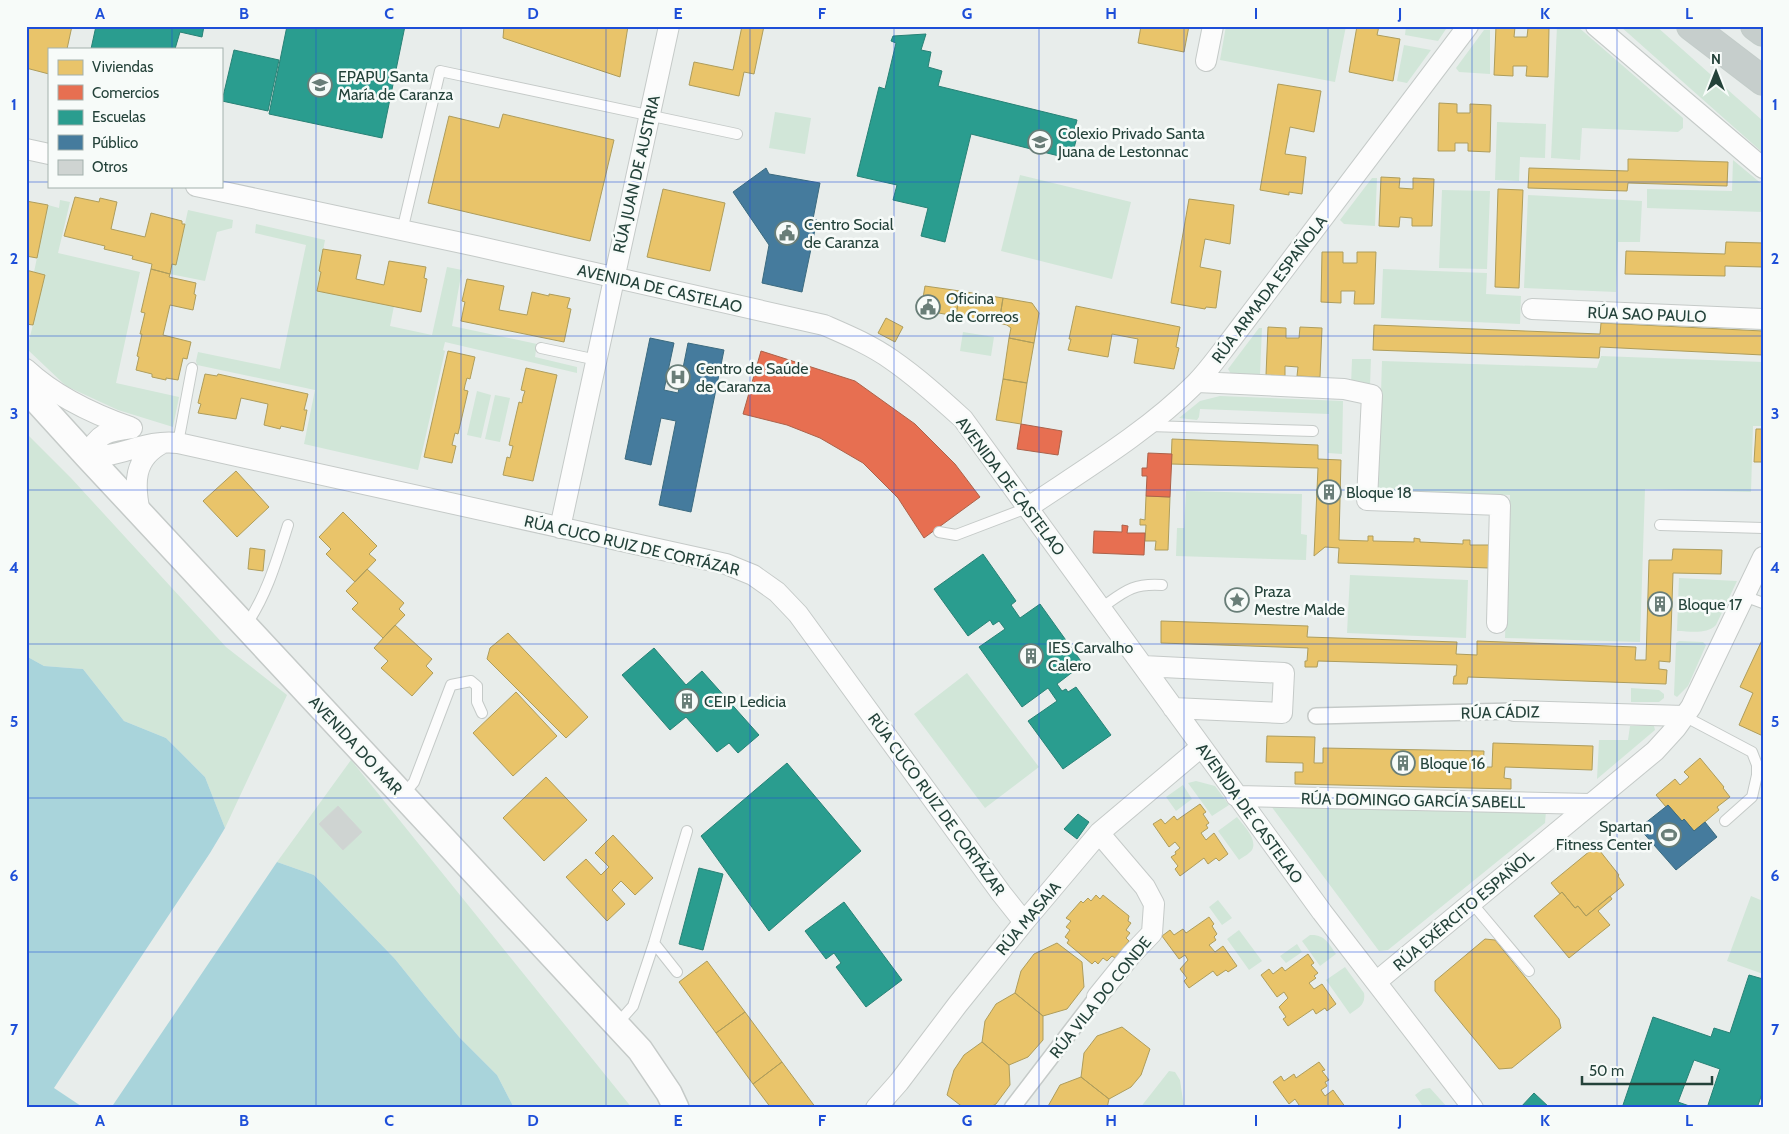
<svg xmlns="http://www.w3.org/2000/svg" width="1789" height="1134" viewBox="0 0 1789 1134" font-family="Cabin,sans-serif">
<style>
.green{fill:#d1e6d8}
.water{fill:#a9d4db}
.homes{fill:#e9c46a;stroke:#ae9d5c}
.shops{fill:#e76f51;stroke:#ac624a}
.schools{fill:#2a9d8f;stroke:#288276}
.public{fill:#457b9d;stroke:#3b6a7f}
.building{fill:#cfd4d2;stroke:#d1d6d4}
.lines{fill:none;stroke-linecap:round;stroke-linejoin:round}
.service-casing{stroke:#c5cac8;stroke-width:12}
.pedestrian-casing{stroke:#c5cac8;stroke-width:18}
.minor-casing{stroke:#c5cac8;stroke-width:22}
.tertiary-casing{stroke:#c5cac8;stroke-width:28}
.trunk-casing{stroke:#c3ccc9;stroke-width:30}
.service{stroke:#fcfcfc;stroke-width:10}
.pedestrian{stroke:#fcfcfc;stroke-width:15}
.minor{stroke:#fcfcfc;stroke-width:20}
.tertiary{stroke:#fcfcfc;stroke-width:25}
.trunk{stroke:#c6cecc;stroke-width:28}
.grid{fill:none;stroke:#1d4ed8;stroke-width:1;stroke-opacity:0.55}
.labels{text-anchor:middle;stroke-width:5;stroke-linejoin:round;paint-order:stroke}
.poi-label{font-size:16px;fill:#24423a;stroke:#f7fbf9;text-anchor:start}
.street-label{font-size:16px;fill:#24423a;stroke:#f7fbf9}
.neatline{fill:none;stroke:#1d4ed8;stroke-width:2}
.grid-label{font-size:16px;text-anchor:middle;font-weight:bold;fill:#1d4ed8}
</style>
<rect width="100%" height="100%" fill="#e8edeb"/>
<path class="green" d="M1226,26H1346L1335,82L1220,60Z
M1406,26H1448L1438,41L1405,35Z
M1557,26H1577L1683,118V128L1678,132L1582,128L1580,160L1551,158Z
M1620,26H1656L1763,121V153Z
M1484,30H1490V74L1459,72L1456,68Z
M1404,45L1431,50L1407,83L1397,81Z
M775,112L811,118L805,154L769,148Z
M1497,122L1546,124L1545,158L1520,157L1519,181L1495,180Z
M1733,160L1763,185V212L1647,208V189L1732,191Z
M1020,175L1131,202L1112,279L1001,251Z
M1372,178H1377L1375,226L1344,224L1340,220Z
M1442,190L1490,191L1487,269L1439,268Z
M1528,195L1642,201L1640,242H1618L1616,292L1524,288Z
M60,200L70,202L58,253L140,272L116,383L179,397L173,427L118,410L66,386L27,349L45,275L34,272L48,205L59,208Z
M188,210L233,220L232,228L217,232L205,281L170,274L172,264H176Z
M256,224L325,240L319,271L321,272L317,291L394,306L390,326L432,335L447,267L462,270L452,326L537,344L535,357L577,367V373L445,342L443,350L445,351L418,470L304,444L315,390L197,365L196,361L198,352L280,369L306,245L255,233Z
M1383,269L1487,273L1486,294L1521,296L1520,324L1381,318Z
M1259,328H1262L1260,374H1231L1228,369Z
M963,332L994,337L991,356L960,351Z
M1601,356L1763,362V426H1753L1751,492L1645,489L1640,642L1505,638L1510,495L1378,491L1382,361L1597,368Z
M1352,359H1371L1370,386L1351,385Z
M477,391L491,395L481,438L467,435Z
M495,395L510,398L500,442L485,439Z
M1220,396L1343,401L1342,454L1328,453L1329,414L1200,409L1199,417L1197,420L1179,418L1200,401Z
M26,433L71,478L226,647L287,695L225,828L205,777L166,738L124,721L83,669L44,666L26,656Z
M1186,491L1302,494L1301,534L1307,535L1306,560L1176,556L1177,528H1184Z
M1350,575L1468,580L1466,638L1347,633Z
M1679,578L1737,581L1716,625C1706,635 1690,631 1677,631Z
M1679,641L1703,642L1706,645L1688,686L1677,697L1674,695L1676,643Z
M967,673L1039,767L985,808L914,714Z
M1631,688L1659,690L1664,694V698L1659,702H1631Z
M1630,726H1654L1655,730L1597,779L1599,740H1628Z
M351,760L632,1108H514L497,1075L460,1038L428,1000L395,959L314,875L277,862Z
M1196,781L1215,786L1229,805L1212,816L1188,783Z
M1183,785L1192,799L1176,811L1166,797Z
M1271,806L1546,811L1545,823L1388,950L1379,951Z
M1237,817C1243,825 1258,839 1252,850C1249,854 1243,857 1239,860L1218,831Z
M1751,896L1763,901V974L1727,961Z
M1218,900L1232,918L1222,925L1209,907Z
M1239,930L1262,961L1249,970L1227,939Z
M1310,935C1325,934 1329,944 1336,954L1320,966L1302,941Z
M1297,944L1302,952L1286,963L1280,956Z
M1345,967L1364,993C1366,1005 1358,1008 1350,1014L1326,980Z
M1169,1071L1175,1072L1180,1080L1184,1108H1140Z
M1430,1088L1448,1108H1424L1415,1095L1423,1089Z"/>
<path class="water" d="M26,656L44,666L83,669L124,721L166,738L205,777L225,828L210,853L54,1088L84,1108H26Z
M277,862L314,875L395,959L428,1000L460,1038L497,1075L514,1108H111Z"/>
<path class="homes" d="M26,26H72L67,49H49V74L26,68Z
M504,26H628L620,77L503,38Z
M742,26H764L754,74L744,72L739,96L689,85L694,62L733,70Z
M1141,26H1189L1184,52L1138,43Z
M1357,26H1379L1377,35L1400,39L1393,81L1349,72Z
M1496,26L1515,27L1514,37H1527L1528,28H1549L1548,77L1526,76L1527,66H1513V76L1494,75Z
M1278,84L1321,91L1314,132L1290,127L1285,154L1306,157L1302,194L1289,192V195L1260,190Z
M1439,103L1457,104V113H1470V104L1491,105L1490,152L1468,151V143H1455V151H1438Z
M503,114L614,140L590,241L428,203L449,116L499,128Z
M1628,159L1728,162L1727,186L1628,183L1627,191L1528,188L1529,168L1628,171Z
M1381,177L1400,178L1399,188L1413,189V178L1434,179L1432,226H1412V218L1400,217L1399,227L1379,226Z
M663,189L725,203L710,271L647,257Z
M1498,189L1523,190L1519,288L1495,287Z
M75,197L99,202L100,198L117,202L111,229L145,237L151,213L182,221V224H185L176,265L172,264L170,274L151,269L152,264L132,259L133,256L104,249L105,246L64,236Z
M1189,199L1234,205L1230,244L1205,239L1200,267L1221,271L1216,308L1206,307L1205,309L1171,303Z
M26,201L48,205L37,258L26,256Z
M1726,242L1763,243V267L1725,266V276L1625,274L1626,251L1725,254Z
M323,249L361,255L356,279L384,285L389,261L426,267L424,278L427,279L421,312L317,291L321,272L319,271Z
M1322,252H1343V263H1357V252H1376L1374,304H1354L1355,291H1341V303L1321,302Z
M151,269L170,274L169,277L196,283L194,294L196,295L193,310L170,305L163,335L191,342L187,359L183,358L178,380L166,378V380L152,377V374L136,370L139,357L137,356L142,334H140L145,313L141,312Z
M26,270L45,275L33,325L26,324Z
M467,279L504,286L499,310L527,315L532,292L549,296V294L570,298L567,308L571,309L564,342L461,321L465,302L462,301Z
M925,286L960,291L956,316L921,310Z
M960,291L1003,298L999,323L956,316Z
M1003,298L1032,303L1039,313L1034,343L1009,338L1011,328L1007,325L999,323Z
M1076,306L1180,327L1176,347L1179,348L1174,369L1134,363L1138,339L1112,334L1108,357L1068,350L1071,339H1069Z
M886,318L903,327L895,342L878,333Z
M1601,323L1763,331V355L1600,347L1599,358L1373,350L1374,325L1600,334Z
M1268,327L1286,328V338H1299L1300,327L1322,328L1320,377L1297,376L1298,367L1285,366V376L1266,375Z
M1009,338L1034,343L1027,383L1003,379Z
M448,351L475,357L470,379L467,378L465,385L464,390L468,391L458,434L455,433L452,445L456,446L452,463L424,457Z
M526,368L557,375L533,481L503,475L507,457L510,458L513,446L509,445L519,402L522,403L523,397L525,391L521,390Z
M205,374L217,376L218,374L308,394L304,410H307L303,431L281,426L280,429L264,425L268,404L241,398L236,419L198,413L201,404L198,403Z
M1003,379L1027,383L1021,424L996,420Z
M1756,429H1763V462H1754Z
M1172,439L1318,445V459L1341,460L1339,540L1368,541V536H1373V541L1414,542V538L1420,539V542L1463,544V540H1470V545H1490L1489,568L1338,563L1339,548L1325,547L1314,556L1318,468L1171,464Z
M236,471L269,507L237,537L203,501Z
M1146,496L1170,497L1168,550H1155L1156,541H1145L1146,525H1140V519L1145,520Z
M343,512L377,546L369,554L376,560L355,582L326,554L331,549L319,537Z
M250,548L265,550L263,571L248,569Z
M1673,549L1722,550L1721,574L1673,573L1670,662L1659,661V669L1667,670L1666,684L1468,677L1467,684H1453L1454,676H1456L1457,665L1318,661L1317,667H1305V661H1307L1308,648L1161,643V621L1308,626L1307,637L1457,642L1456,654L1477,655V641L1636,647L1635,660H1646L1649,560H1672Z
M367,569L404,603L399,609L405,615L383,638L352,609L358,603L346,591Z
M395,625L432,659L426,666L433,673L412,696L381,668L388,661L374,648Z
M508,633L588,717L566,738L487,659L490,648Z
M1763,638V736L1739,725L1753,693L1740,687Z
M516,692L557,736L513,776L473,733Z
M1267,736L1315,737L1314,763H1323V748L1484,751L1483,767H1492L1493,743L1593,746L1592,770L1505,767L1504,778L1511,779V789L1295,784V772H1303V763L1266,762Z
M1700,758L1724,787L1723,788L1730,797L1717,807L1719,810L1694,831L1684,819L1682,821L1668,805L1666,807L1656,795L1675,779L1680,785L1689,777L1684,772Z
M546,777L587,820L544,861L503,818Z
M1200,804L1206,812L1203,814L1209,823L1206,825L1208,828L1201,833L1206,840L1214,833L1228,854L1219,861L1216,858L1208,864L1204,858L1180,876L1175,869L1178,866L1171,857L1176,854L1175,852L1180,848L1175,842L1169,847L1153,824L1161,819L1165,824L1174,816L1177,820Z
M613,835L653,878L635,895L621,881L612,890L625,904L607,921L566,877L586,859L601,875L609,867L595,853Z
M1596,846L1619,875L1618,876L1624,885L1586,916L1578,906L1575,908L1562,892L1560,894L1551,883Z
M1562,892L1575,908L1578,906L1586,916L1610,896L1612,899L1598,911L1610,925L1569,958L1534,916Z
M1096,895L1100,899L1103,895L1129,916L1128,921L1131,923L1126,930L1130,933L1126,938L1129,941L1115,958L1112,956L1107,961L1103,958L1098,964L1095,961L1092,964L1067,943L1069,940L1065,937L1070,930L1066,927L1071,921L1066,918L1081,901L1083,903L1088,898L1091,901Z
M1209,917L1214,924L1212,926L1217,934L1214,937L1216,940L1209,945L1215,952L1223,946L1237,966L1228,972L1226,970L1217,976L1213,971L1189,988L1184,981L1187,978L1180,969L1188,960L1185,955L1179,959L1162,936L1170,930L1174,935L1183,929L1186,933Z
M1485,939L1495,940L1559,1019L1561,1028L1512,1068L1499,1069L1435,991V981Z
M1057,943L1082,962L1084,987L1067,1009L1043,1016L1015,993L1021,971L1034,954Z
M1308,954L1314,963L1311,965L1318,973L1314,976L1316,978L1309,983L1314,989L1322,984L1336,1004L1327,1011L1325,1008L1316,1014L1313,1009L1288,1026L1283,1019L1286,1017L1279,1007L1288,998L1284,992L1277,997L1261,975L1269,969L1273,974L1282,967L1285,971Z
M707,961L745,1012L716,1033L679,982Z
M1015,993L1043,1016V1040L1028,1057L1009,1065L982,1042L985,1021L996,1004Z
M745,1012L782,1062L753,1084L716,1033Z
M1122,1027L1150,1049L1141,1075L1131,1087L1109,1099L1081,1077L1084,1053L1097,1036Z
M982,1042L1009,1065L1010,1085L996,1104L988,1108H964L947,1095L954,1070L964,1055Z
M782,1062L816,1108H771L753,1084Z
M1319,1062L1325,1070L1322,1071L1329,1080L1325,1082L1327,1086L1321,1090L1325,1096L1333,1090L1346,1108H1296L1299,1105L1295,1099L1289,1104L1273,1082L1281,1076L1284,1081L1294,1074L1296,1078Z
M1081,1077L1109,1099L1107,1108H1047L1060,1085Z"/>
<path class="shops" d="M761,351L855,381L915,424L955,464L980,497L924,538L898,498L863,463L820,438L787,425L743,414Z
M1021,424L1062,431L1058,455L1017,449Z
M1148,453L1172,454L1170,497L1146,496L1147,476H1142V468H1147Z
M1122,525L1128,526L1127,533H1145L1144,555L1093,553L1094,531L1122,532Z"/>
<path class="schools" d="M96,26H204L202,37L180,32L175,49H91Z
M287,26H405L382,138L269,114Z
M926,34L921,50L931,52L928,67L942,71L938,86L1077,120L1075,128L1079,129L1073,152L1069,151L1067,158L971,134L945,242L921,236L928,208L893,200L897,185L857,176L879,87L885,89L896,43L891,41L893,36Z
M234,50L279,60L268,111L222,101Z
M983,554L1016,601L1011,605L1020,618L1040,604L1083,664L1057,684L1062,691L1066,689L1068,692L1076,687L1111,735L1063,769L1028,721L1057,701L1048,688L1022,707L979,647L1005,629L999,621L993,625L990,620L968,636L934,589Z
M654,648L686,685L702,671L759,735L738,753L729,743L717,752L686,717L670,730L622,675Z
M787,763L861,851L769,931L701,836Z
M1078,814L1089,822L1077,839L1064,829Z
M699,868L723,874L703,950L679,944Z
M844,902L902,980L866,1007L836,967L841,963L834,953L826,959L805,931Z
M1749,975L1763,979V1091L1757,1108H1707L1720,1069L1694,1060L1678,1102L1695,1108H1622L1653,1017L1711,1037L1714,1028L1730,1033Z
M1534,1093L1550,1108H1520Z"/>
<path class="public" d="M766,168L769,174L820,183L813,219L817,220L802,292L762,283L769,245L733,192Z
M650,338L674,343L664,390L678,393L688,343L724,350L691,512L659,505L676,421L661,418L651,465L625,459Z
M1668,805L1682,821L1684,819L1694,831L1705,822L1717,837L1676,870L1639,828Z"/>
<path class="building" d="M338,806L362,832L343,850L319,824Z"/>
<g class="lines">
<g class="service-casing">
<path id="service" d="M402,231L440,71L737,134
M541,348L597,360
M1149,426L1313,431
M178,443L192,368
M1660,525L1763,528
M939,532L956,535L1027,508
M1744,596L1763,603
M1101,608C1124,592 1132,583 1162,585
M246,625C267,595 277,559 288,525
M1684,716L1752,752L1757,765V775L1752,797L1725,821
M403,795L414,782L451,685L471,681L477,686V702L482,713
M1471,902L1529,971
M654,943L677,972
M617,1024L633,1006L654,943L687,831"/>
</g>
<g class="pedestrian-casing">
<path id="pedestrian" d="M1316,716L1514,711
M1012,1108L1097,997"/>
</g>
<g class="minor-casing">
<path id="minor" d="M1596,26L1763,168
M1206,61L1213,26
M26,149L49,154
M196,186L476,246L824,325C847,335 871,345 892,360C918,378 940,398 963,419L1322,912L1473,1108
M1532,309L1763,319
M26,369C56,397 93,414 130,427
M1197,382L1344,389L1372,395L1367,500L1500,505L1497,623
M132,428C107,431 98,433 87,456C119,459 144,439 178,443L726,564L753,575L777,592L798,614L1001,893L1024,922
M1027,508C1085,469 1147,432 1196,383C1207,372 1217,358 1227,345L1468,26
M140,513C134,484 133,458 163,443
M560,528L669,26
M1143,666L1284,673L1282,713L1173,708
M1514,711L1684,716
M1236,796L1590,804
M1376,982L1655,751L1676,728L1691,707L1763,557
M1097,997L1131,955L1152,933L1154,904L1145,887L1099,833
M876,1108L899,1082L958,1004L1024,922L1099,833L1201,747"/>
</g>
<g class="tertiary-casing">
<path id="tertiary" d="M26,389L87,456L640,1050L669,1093L676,1108"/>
</g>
<g class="trunk-casing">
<path id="trunk" d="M1691,26L1763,81
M1755,26L1763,32"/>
</g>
<use href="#service" class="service"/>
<use href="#pedestrian" class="pedestrian"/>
<use href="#minor" class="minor"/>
<use href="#tertiary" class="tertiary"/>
<use href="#trunk" class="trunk"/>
</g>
<path class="grid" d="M172,26V49M316,26V1108M461,26V1108M606,26V1108M750,26V1108M894,26V1108M1039,26V1108M1184,26V1108M1328,26V1108M1472,26V1108M1617,26V1108M26,182H49M221,182H1763M172,186V1108M26,336H1763M26,490H1763M26,644H1763M26,798H1763M26,952H1763"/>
<defs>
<g id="school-ring" transform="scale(1.25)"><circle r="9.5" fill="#f7fbf9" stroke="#697e78" stroke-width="1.5"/><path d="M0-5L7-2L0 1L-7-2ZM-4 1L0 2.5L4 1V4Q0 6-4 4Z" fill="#697e78"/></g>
<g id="civic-ring" transform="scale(1.25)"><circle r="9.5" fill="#f7fbf9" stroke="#697e78" stroke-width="1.5"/><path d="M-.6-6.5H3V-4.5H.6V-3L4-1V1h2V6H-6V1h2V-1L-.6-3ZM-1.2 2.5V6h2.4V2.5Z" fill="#697e78"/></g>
<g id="hospital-ring" transform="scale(1.25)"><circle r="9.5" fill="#f7fbf9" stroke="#697e78" stroke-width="1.5"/><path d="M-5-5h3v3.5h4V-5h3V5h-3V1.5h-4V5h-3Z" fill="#697e78"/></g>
<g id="building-ring" transform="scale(1.25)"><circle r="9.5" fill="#f7fbf9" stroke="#697e78" stroke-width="1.5"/><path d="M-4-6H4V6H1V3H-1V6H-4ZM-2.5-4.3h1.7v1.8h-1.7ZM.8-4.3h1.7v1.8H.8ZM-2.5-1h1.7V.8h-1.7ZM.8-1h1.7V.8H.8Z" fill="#697e78"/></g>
<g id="sight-ring" transform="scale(1.25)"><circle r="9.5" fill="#f7fbf9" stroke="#697e78" stroke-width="1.5"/><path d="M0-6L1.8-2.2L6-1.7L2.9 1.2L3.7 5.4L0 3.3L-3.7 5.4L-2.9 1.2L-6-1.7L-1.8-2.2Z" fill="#697e78"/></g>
<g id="stadium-ring" transform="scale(1.25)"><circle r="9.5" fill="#f7fbf9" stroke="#697e78" stroke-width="1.5"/><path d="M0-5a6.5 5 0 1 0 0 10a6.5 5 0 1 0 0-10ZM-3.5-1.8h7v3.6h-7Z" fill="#697e78"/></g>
</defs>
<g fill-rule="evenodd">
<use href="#school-ring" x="320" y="85"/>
<use href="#school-ring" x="1040" y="142"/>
<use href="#civic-ring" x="787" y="233"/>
<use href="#civic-ring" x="928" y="307"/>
<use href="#hospital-ring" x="678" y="377"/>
<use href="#building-ring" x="1329" y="492"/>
<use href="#sight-ring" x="1237" y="600"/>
<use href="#building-ring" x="1660" y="604"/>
<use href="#building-ring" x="1031" y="656"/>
<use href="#building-ring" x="687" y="701"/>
<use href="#building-ring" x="1403" y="763"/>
<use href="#stadium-ring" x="1669" y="835"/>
</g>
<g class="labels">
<g class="poi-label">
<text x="338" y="82">EPAPU Santa<tspan x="338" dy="18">María de Caranza</tspan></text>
<text x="1058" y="139">Colexio Privado Santa<tspan x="1058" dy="18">Juana de Lestonnac</tspan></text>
<text x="804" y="230">Centro Social<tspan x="804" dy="18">de Caranza</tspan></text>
<text x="946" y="304">Oficina<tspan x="946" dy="18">de Correos</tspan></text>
<text x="696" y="374">Centro de Saúde<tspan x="696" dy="18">de Caranza</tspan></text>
<text x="1346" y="498">Bloque 18</text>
<text x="1254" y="597">Praza<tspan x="1254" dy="18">Mestre Malde</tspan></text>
<text x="1678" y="610">Bloque 17</text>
<text x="1048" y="653">IES Carvalho<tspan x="1048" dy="18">Calero</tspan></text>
<text x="704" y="707">CEIP Ledicia</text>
<text x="1420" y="769">Bloque 16</text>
<text x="1652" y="832" text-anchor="end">Spartan<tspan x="1652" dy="18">Fitness Center</tspan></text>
</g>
<g class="street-label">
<text transform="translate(636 174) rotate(-77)" y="6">RÚA JUAN DE AUSTRIA</text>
<text transform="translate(660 288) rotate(13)" y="6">AVENIDA DE CASTELAO</text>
<text transform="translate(1269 289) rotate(-53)" y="6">RÚA ARMADA ESPAÑOLA</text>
<text transform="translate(1647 314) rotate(2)" y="6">RÚA SAO PAULO</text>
<text transform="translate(1011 486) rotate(53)" y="6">AVENIDA DE CASTELAO</text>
<text transform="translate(632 545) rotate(13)" y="6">RÚA CUCO RUIZ DE CORTÁZAR</text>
<text transform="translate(1500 712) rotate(-1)" y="6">RÚA CÁDIZ</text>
<text transform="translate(356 745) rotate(47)" y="6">AVENIDA DO MAR</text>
<text transform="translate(1413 800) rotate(1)" y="6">RÚA DOMINGO GARCÍA SABELL</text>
<text transform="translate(937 804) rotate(54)" y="6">RÚA CUCO RUIZ DE CORTÁZAR</text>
<text transform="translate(1250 813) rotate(54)" y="6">AVENIDA DE CASTELAO</text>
<text transform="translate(1463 910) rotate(-40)" y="6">RÚA EXÉRCITO ESPAÑOL</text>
<text transform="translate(1028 918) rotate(-50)" y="6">RÚA MASAIA</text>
<text transform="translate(1100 997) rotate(-51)" y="6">RÚA VILA DO CONDE</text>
</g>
</g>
<rect width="1789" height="1134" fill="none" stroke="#f7fbf9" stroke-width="55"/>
<rect x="48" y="48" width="175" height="140" fill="#f7fbf9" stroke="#a3b1ad"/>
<rect x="58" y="60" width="25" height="15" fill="#e9c46a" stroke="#a3b1ad"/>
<text x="92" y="72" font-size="15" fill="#24423a">Viviendas</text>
<rect x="58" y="85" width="25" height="15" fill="#e76f51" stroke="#a3b1ad"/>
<text x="92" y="98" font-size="15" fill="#24423a">Comercios</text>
<rect x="58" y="110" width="25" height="15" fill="#2a9d8f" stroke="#a3b1ad"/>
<text x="92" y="122" font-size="15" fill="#24423a">Escuelas</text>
<rect x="58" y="135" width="25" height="15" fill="#457b9d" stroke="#a3b1ad"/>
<text x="92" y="148" font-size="15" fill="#24423a">Público</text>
<rect x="58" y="160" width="25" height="15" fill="#cfd4d2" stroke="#a3b1ad"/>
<text x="92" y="172" font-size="15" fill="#24423a">Otros</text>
<g transform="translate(1716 72)" stroke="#f7fbf9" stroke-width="4" paint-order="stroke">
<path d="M0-4L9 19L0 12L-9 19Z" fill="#24423a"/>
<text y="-8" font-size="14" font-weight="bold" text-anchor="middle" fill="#24423a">N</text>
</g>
<path d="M1582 1076v8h130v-8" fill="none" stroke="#24423a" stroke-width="2.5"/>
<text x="1589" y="1076" font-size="15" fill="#24423a" stroke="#f7fbf9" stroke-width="4" paint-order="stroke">50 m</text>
<rect x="28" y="28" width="1734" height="1078" class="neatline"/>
<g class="grid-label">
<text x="100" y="19">A</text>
<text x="244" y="19">B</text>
<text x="389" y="19">C</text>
<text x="533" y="19">D</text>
<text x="678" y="19">E</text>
<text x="822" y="19">F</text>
<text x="967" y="19">G</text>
<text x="1111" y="19">H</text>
<text x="1256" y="19">I</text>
<text x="1400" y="19">J</text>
<text x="1545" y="19">K</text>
<text x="1689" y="19">L</text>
<text x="14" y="110">1</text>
<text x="1775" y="110">1</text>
<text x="14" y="264">2</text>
<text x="1775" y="264">2</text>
<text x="14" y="419">3</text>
<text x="1775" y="419">3</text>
<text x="14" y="573">4</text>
<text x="1775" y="573">4</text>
<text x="14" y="727">5</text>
<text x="1775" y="727">5</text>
<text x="14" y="881">6</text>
<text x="1775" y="881">6</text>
<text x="14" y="1035">7</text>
<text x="1775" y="1035">7</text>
<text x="100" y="1126">A</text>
<text x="244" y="1126">B</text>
<text x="389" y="1126">C</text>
<text x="533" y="1126">D</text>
<text x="678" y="1126">E</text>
<text x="822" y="1126">F</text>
<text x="967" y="1126">G</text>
<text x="1111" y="1126">H</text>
<text x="1256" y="1126">I</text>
<text x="1400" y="1126">J</text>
<text x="1545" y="1126">K</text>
<text x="1689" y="1126">L</text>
</g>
</svg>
